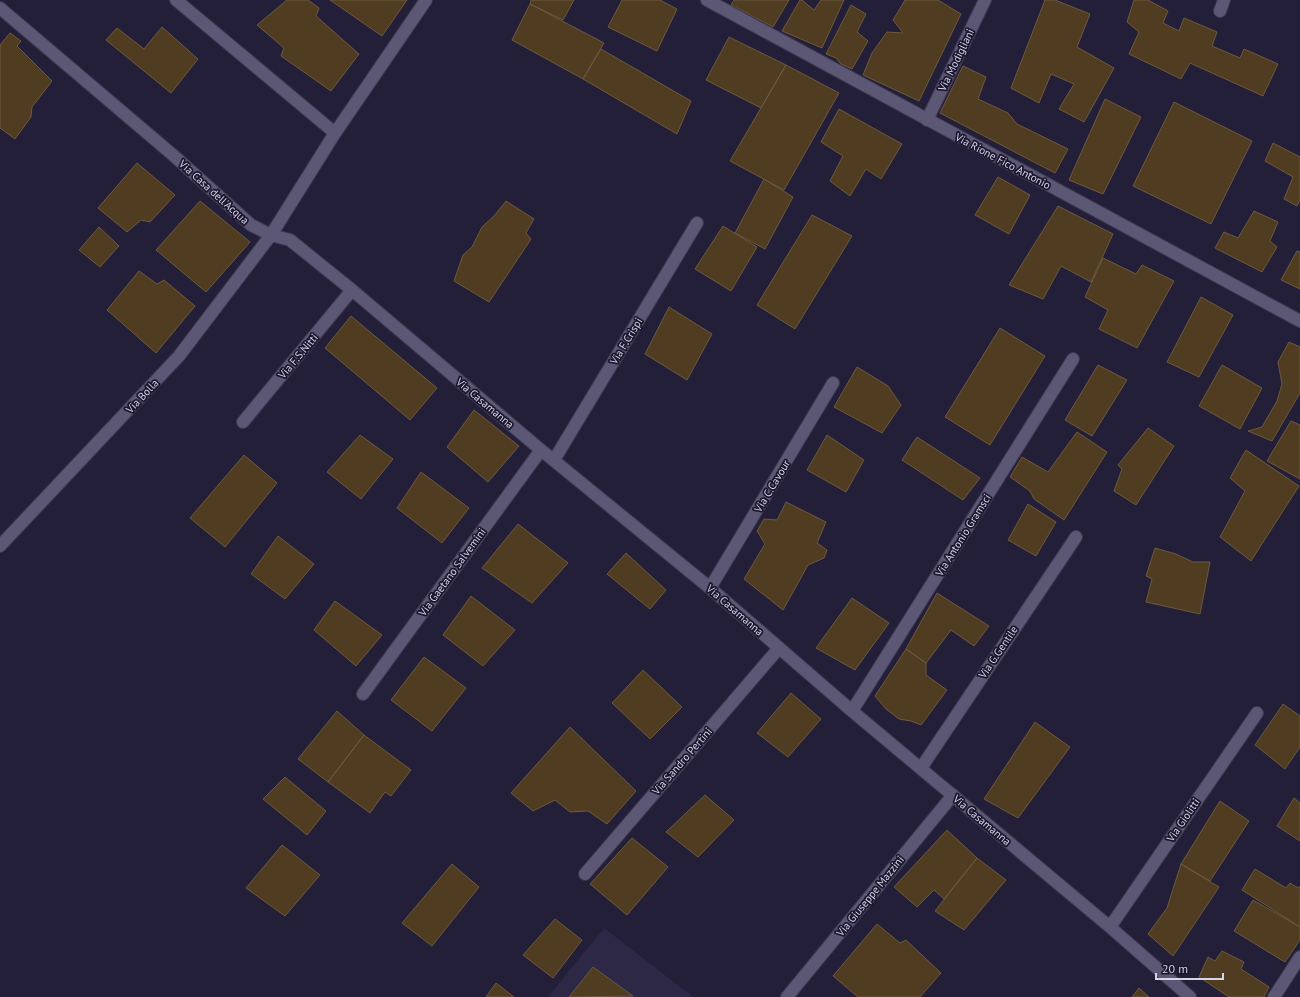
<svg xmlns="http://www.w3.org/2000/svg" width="1300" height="997" viewBox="0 0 1300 997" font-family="'PT Sans',sans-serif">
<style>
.built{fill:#2e2847}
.building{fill:#503d21;stroke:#6c593f}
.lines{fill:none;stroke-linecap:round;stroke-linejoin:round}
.street-casing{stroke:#3e394f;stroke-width:14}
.street{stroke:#5b5774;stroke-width:12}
.labels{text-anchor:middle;stroke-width:3.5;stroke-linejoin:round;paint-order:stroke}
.street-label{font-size:11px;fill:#d6d4e5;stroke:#1b162e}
</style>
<rect width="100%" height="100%" fill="#241f38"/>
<path class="built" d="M604,928L693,997H548Z"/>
<path class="building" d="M287,0H308L319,8L316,16L359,54L331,91L281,56L284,48L257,25Z
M330,0H407L382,36Z
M531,0H574L563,20L530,4Z
M622,0H660L677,9L657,51L608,27Z
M734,0H789L773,27L731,5Z
M800,0H802L814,10L821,0H844L822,48L782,31Z
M905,0H938L961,14L919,101L863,75L872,53L887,32L903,33L893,20Z
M1045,0H1055L1090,14L1077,47L1114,68L1084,122L1059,109L1074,84L1051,74L1039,103L1011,88Z
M1134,0H1148L1168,11L1163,23L1179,31L1184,18L1217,32L1212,46L1240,58L1244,49L1278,64L1263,96L1190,63L1181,79L1129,54L1139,32L1127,22Z
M530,4L604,43L583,79L512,40Z
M851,5L866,14L857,32L868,41L852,69L841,64L836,58L826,54Z
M162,27L198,59L171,93L106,40L117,28L144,49Z
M10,33L21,41L17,46L52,81L32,107L31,117L15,139L0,128V45Z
M729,37L786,65L761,108L706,80Z
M601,49L691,101L677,134L583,79Z
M786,65L839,93L784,190L730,161Z
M963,66L986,77L978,99L1008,113L1017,124L1068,149L1055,173L940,113Z
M1105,99L1141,117L1103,194L1069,180Z
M1174,102L1252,141L1211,224L1133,186Z
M839,109L902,144L881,179L866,169L850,196L830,181L843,156L821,142Z
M1273,143L1300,157V200L1297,206L1284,199L1293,177L1265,161Z
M137,163L175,195L150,222L141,220L127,232L98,208Z
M998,177L1030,195L1009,234L975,215Z
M764,179L793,197L765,249L735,233Z
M200,201L250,242L206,292L156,250Z
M506,201L534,219L526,233L531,239L489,302L454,281L463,255L472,247L482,227L494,216Z
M1058,206L1113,234L1091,282L1061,266L1043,299L1009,285Z
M1254,211L1278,222L1270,241L1277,247L1262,272L1215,248L1224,232L1238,238Z
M812,215L852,236L795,329L757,305Z
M723,226L757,247L731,291L695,269Z
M99,227L119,246L100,267L79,250Z
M1297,251L1300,252V289L1281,280Z
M1103,258L1136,274L1142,265L1174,281L1137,348L1099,329L1108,310L1085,297Z
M139,271L157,284L164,280L195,306L156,353L107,310Z
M1201,297L1233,315L1199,377L1167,362Z
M669,307L712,334L687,380L645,354Z
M351,316L437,388L410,420L325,348Z
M1000,328L1045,356L990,445L945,417Z
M1289,342L1300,347V393L1272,441L1248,431L1262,427L1277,401L1282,384L1278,362Z
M1098,365L1127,380L1092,436L1065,420Z
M1222,365L1262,388L1240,429L1199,406Z
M857,367L888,386L901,405L882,433L834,407Z
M474,410L519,446L488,482L447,447Z
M1291,421L1300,425V479L1267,461Z
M1148,428L1174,446L1136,505L1114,491L1122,469L1118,465Z
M1077,432L1107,452L1064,520L1034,499L1030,491L1010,477L1022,457L1048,472Z
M360,435L393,459L361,499L327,472Z
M827,435L864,460L846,492L807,470Z
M917,437L980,478L963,500L902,460Z
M1246,450L1299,486L1251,561L1220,537L1245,491L1230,478Z
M244,455L277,483L225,547L190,518Z
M421,472L469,508L442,543L397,508Z
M786,502L826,522L817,543L827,550L824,558L808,565L783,610L744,579L765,544L757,531L764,519L777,520Z
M1028,504L1056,522L1036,556L1008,540Z
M518,524L568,563L532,603L482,568Z
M278,536L314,564L285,599L251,574Z
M1155,548L1176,554L1193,562H1210L1200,614L1146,602L1152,579L1146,576Z
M626,553L666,590L650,609L607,574Z
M937,593L989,626L974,646L951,630L926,663L906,649Z
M471,596L515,630L483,666L443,635Z
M852,598L889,623L855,670L816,648Z
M335,601L382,635L356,666L314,630Z
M906,649L926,663V675L947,690L921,725L911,721L899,719L886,709L875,696Z
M424,657L466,688L432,731L391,700Z
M643,670L682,707L650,739L612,703Z
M791,693L821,719L788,757L757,733Z
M1283,704L1300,716V747L1285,769L1255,745Z
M337,711L364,735L328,782L298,759Z
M1035,722L1070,747L1018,818L984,799Z
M570,727L636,791L607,824L588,811L570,812L555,800L533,811L511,793Z
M364,735L411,770L391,796L385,792L370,813L328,782Z
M285,777L326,811L307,835L263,799Z
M705,795L734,820L698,857L666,832Z
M1294,798L1300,803V841L1277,826Z
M1220,801L1249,821L1210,881L1181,864Z
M947,830L977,858L944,899L934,890L917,907L894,887Z
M632,838L668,867L627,915L590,884Z
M282,845L320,875L285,916L246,888Z
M977,858L1006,880L964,930L935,911Z
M452,864L479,887L432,946L402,923Z
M1181,864L1219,887L1173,956L1148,934L1167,908Z
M1255,869L1286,888L1290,883L1298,888L1300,886V927L1242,890Z
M1253,900L1300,927V940L1285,962L1234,931Z
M555,919L582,940L553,978L523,955Z
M877,924L900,943L906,940L941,973L920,997H858L833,976Z
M1222,951L1244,962L1241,969L1269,987L1264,997H1229L1199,977L1208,957L1215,961Z
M593,967L633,996L569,997Z
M496,983L514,997H486Z
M1139,988L1149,997H1132Z"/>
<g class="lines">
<g class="street-casing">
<path id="street" d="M176,0L335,133
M707,0L1300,321
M0,8L173,155L251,225L271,235L290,240L352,290L541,450L710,588L852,711L1110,927L1190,997
M1220,11L1224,0
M927,120L985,0
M243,422L352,290
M554,460L697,223
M0,546L179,356L271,235L335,133L426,0
M710,588L833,383
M363,694L541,450
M852,711L1073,359
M921,768L1076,537
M585,874L779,648
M1110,927L1257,713
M787,997L953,795
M1274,997L1300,957"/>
</g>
<use href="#street" class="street"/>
</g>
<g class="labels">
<g class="street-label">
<text transform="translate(956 60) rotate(-64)" y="4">Via Modigliani</text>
<text transform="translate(1003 161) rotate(28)" y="4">Via Rione Fico Antonio</text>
<text transform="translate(214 192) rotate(42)" y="4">Via Casa dell'Acqua</text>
<text transform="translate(626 341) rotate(-59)" y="4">Via F.Crispi</text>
<text transform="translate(298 356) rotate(-50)" y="4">Via F.S.Nitti</text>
<text transform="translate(142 396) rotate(-47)" y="4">Via Bolla</text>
<text transform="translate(485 403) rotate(40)" y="4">Via Casamanna</text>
<text transform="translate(772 486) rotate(-59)" y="4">Via C.Cavour</text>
<text transform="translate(963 535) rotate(-58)" y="4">Via Antonio Gramsci</text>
<text transform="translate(452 572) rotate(-54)" y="4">Via Gaetano Salvemini</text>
<text transform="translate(735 610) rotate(41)" y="4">Via Casamanna</text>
<text transform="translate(998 652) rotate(-56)" y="4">Via G.Gentile</text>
<text transform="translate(682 761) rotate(-49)" y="4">Via Sandro Pertini</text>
<text transform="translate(982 820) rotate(40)" y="4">Via Casamanna</text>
<text transform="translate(1183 820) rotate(-56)" y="4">Via Giolitti</text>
<text transform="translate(870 896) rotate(-51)" y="4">Via Giuseppe Mazzini</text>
</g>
</g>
<path d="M1156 973v6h67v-6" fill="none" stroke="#d6d4e5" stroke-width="2"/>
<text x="1162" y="973" font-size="12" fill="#d6d4e5" stroke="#1b162e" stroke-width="3" paint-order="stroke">20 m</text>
</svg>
